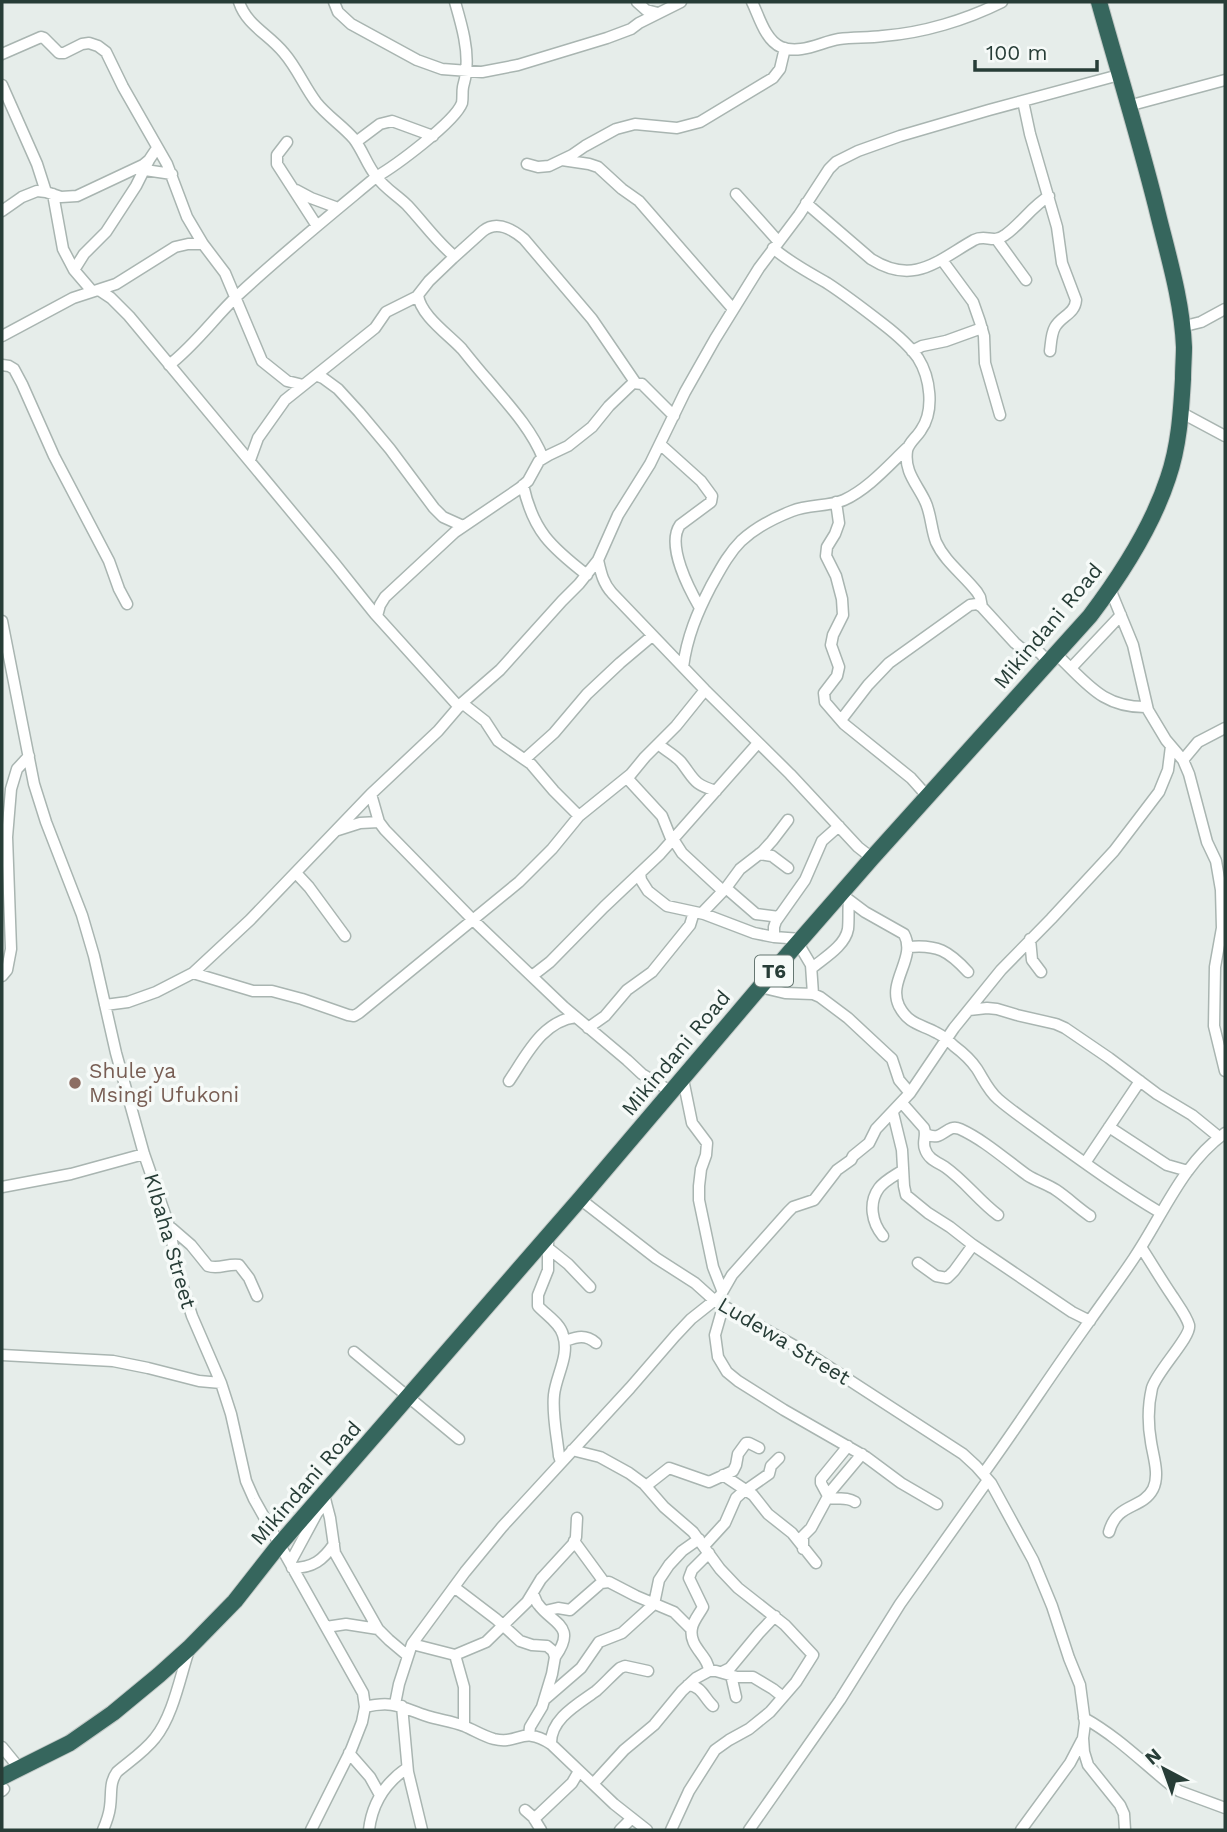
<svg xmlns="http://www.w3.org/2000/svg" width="1227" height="1832" viewBox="0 0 1227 1832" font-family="'Work Sans',sans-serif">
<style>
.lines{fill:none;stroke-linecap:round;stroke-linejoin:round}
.minor-casing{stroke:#a9b5b1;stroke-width:13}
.highway-casing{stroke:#c3c9c7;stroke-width:18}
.minor{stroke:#fff;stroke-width:10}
.highway{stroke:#36665d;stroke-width:16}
.education-dot{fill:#8d6e63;stroke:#f6faf8;stroke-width:2.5}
.labels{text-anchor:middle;stroke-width:7;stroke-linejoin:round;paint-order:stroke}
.shield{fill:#f6faf8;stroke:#657671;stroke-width:2}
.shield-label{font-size:19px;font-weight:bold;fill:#273d37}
.street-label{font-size:21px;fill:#273d37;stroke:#f6faf8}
.education-label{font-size:21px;fill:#785e54;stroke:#f6faf8;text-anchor:start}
</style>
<rect width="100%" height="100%" fill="#e6edea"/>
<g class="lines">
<g class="minor-casing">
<path id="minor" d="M239,2C247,26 269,34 284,53C297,68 304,86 316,102C327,116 343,126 354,139C363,151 367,165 376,176C384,188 397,195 407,205C423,222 436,241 454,256
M334,2L338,12L351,24L417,60L442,69L482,72L518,65L607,38L631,29L639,23L681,2
M637,2L646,10L658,13
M752,2C759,16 765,40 781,47C800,55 821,42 839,39C854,37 868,38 883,36C923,33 966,20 1002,2
M2,54L41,37L44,38L59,53H64L82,44L89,43L98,46L106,52L123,87L167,164L187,217L203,244L225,273L262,361L287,381L303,385
M2,85L37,164L46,192
M1023,101L1030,134L1057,227L1062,263L1076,300C1075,314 1061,316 1055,327C1051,334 1051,344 1050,351
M1128,106L1225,80
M287,142L277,155V164L317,226
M356,142L380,124L392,121L433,136
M562,160L589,164L598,167L622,189L639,201L733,309
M527,164L538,167L549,166L572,155L585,146L616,129L635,124L677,128L700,122L773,78L780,69L785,48
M145,170L172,174
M296,190L311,198L338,208
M53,194L63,249L74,270L92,291
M736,194L778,241
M806,203L871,259C914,286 937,261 974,240C986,234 993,244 1005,235C1021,224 1031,207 1049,196
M2,211L22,197L37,191L46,192L61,197L77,196L143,165L149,160L157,148
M997,240L1026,280
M773,248C789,262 808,272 827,283C847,296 865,310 883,324C896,334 909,345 918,358C930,377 935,410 921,430C917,437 908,443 907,451C904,472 917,484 925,501C931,513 931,529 936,542C945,562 964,575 977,592L980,597L982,607
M942,260L973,302L980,322L984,336L985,363L1000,415
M74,270L84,254L106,232L136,186L149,160
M99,290L111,298L129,316L335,564L375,614L459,707
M1181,327L1201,322L1225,309
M2,336L73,298L116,284L175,247L188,244H203
M912,351L922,346L946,341L982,328
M2,365L9,366L14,369L22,384L54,456L109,561L119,589L127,604
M169,365C195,345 214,318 237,296C282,254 329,216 376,177C395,166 455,122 462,103C463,98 462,92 463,87C464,82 466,77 466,71C469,49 461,23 455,2
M318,376L323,378L338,389L359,412L390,449L434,508L443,517L463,526
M1182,413L1225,436
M661,445L701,481L712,496L711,502L680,525C666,545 689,589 700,608
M543,458C531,428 507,403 486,378C478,369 470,359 462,349C449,335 420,315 418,295L429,281L453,258L483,231C497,220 512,229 524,239L592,319L635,382
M250,460L258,438L285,400L375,328L386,312L418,296
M523,485C533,531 551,547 587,575
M836,502L839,523L835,534L827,547L826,556L836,576L842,599L843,615L833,635L831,645L839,667L837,676L824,693L825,702L844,724L911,778L928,797
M598,560C601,573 603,583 612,593L705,690L790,774L858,847L872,858
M1110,589L1133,645L1148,710L1166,740L1183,760L1189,774L1207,842L1216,861L1221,890L1222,928L1215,967L1214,1026L1225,1071
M377,616L380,605L385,597L455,532L520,488L528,481L539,461L549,455L568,446L592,427L609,406L633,383L642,384L674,416
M2,621L34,784L46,822L82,915L94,956L116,1053L144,1154L169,1226L178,1272L192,1316L221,1383L231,1414L246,1481L254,1499L363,1693L365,1707L362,1722L351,1750L311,1830
M1056,654C1087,683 1102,708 1147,707
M683,667C687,637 697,613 711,586C720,570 728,554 741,541C755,528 774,518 792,511C809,504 828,507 844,500C868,489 888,466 907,448
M1071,668L1121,615
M462,703L485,721L498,741L531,764L554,791L579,816
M841,720L868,685L889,663L970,605L977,604L982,607L1015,643L1021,648L1039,652L1049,662
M658,744C665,750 675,755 681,762C695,780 693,784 716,791
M525,759L554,733L587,694L620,663L652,636
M1183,760L1198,742L1225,728
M627,778L662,816L672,841
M371,794L379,822L385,830L473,920L564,1007L627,1060L642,1074L672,1092
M338,830L360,823L379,822
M673,839L682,853L723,891
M759,854L772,856L788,868
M296,873L309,887L345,936
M640,873L641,880L648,891L667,906L704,914L754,933L774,937L801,939
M726,888L756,914L779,917
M841,894L865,912L904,934C917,958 887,981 899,1006C909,1025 921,1024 937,1033C943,1036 949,1041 954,1046C962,1052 971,1060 977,1069C984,1080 988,1090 998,1099C1014,1113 1033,1125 1050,1138C1086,1164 1122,1190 1161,1213
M702,913L726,888L740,869L762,852L772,841L788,820
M774,937V927L776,921L805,880L822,841L839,826
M1030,939L1032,960L1041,972
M798,943L811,965L813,994
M908,947C937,944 949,951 968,972
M812,968C824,958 845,946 848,929C849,920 848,909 849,900
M193,973L253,991H272L302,999L348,1015L354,1016L359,1013L519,882L552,849L579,816L631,774L645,757L676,726L705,690
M2,976L7,970L11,949L7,837L11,789L17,769L29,756
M532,976L550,962L604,907L660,854L758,743
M760,987L785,993L813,994L820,997L848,1018L892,1059L899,1080L910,1093
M105,1005L128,1002L156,992L193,973L250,920L371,794L438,731L462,703L500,670L562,601L579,584L598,560L618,515L650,464L685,392L715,339L759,268L799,215L829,169L836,162L858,151L900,136L989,110L1119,75
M969,1010L987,1008L997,1009L1017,1015L1056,1024L1065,1028L1109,1058L1157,1094L1192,1115L1219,1137
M588,1028L605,1016L627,990L652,972L690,925L694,912
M683,1079L692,1123L707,1143L706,1155L701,1169L699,1186V1200L713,1267L722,1290
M509,1081C526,1056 542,1021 576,1017
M902,1103L924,1128C927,1136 922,1142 925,1149C928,1159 937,1162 945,1167C965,1181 979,1201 998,1215
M893,1113L902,1150L904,1186L906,1195L928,1213L950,1227L973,1245L1072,1312L1090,1321
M1109,1127L1167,1165L1188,1171
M926,1134C943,1143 946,1123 960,1129C984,1140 1005,1159 1027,1175C1036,1181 1047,1184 1056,1190C1068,1198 1078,1208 1090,1216
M1085,1163L1140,1081
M2,1187L71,1174L144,1154
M580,1199L656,1258L695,1283L715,1301L809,1354L963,1454L976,1466L991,1483L1033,1560L1052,1606L1069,1658L1080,1685L1085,1723L1083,1738L1084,1752L1088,1765L1120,1805L1124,1814L1125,1830
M169,1226L191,1245L208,1266C219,1270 228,1263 239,1265L249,1278L257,1296
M548,1236V1270L538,1295V1306C546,1315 560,1323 563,1335C570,1356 556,1375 554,1395C552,1415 557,1436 559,1456L561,1462
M883,1236C872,1223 868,1203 879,1188C885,1180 896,1175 903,1170
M548,1248L568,1264L590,1287
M918,1263L936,1276L947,1278L954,1271L973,1245
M723,1307L715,1335L718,1357L727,1372L738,1381L784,1410L866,1457L901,1483L937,1504
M565,1341C577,1337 585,1334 596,1343
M354,1352L459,1439
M2,1355L113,1361L148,1368L199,1381L221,1383
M572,1450L600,1457L629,1473L644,1484L664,1507L693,1532L720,1569L738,1588L785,1625L813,1655L796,1682L770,1712L749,1729L729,1740L715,1750L689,1791L671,1830
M983,1474C1020,1423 1054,1370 1091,1319C1105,1299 1120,1279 1134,1258C1163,1215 1182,1164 1225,1133
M723,1475L753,1495L768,1514L792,1533L816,1563
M646,1486L669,1468L709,1482L733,1471L736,1465L738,1454L746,1443H749L759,1448
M746,1490L769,1474L771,1466L779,1458
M324,1495L330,1518L335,1553L378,1629L389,1640L408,1656
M828,1496L821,1483V1479L848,1446
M827,1498C838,1500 846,1496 855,1502
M1109,1532C1117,1502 1142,1510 1153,1489C1160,1475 1153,1456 1151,1442C1148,1425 1148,1405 1152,1388C1157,1371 1192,1336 1189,1325C1186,1315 1178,1305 1173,1297C1162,1281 1152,1264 1141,1247
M574,1541L604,1582
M704,1546L725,1523L736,1498L746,1489
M803,1549V1536L811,1528L831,1491L862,1454
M709,1553L692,1570L689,1578L703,1607C700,1613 693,1621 692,1628C688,1647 709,1656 709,1671
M290,1563L317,1513L326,1502
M292,1568C313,1568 323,1560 334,1544
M454,1587L496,1619L520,1641L532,1645L547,1646L553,1651L555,1657L552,1674L542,1707L530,1727L529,1735
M533,1594C534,1595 537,1604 538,1604C552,1624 578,1625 555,1657
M545,1611L558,1608L570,1610L601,1583L609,1582L636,1596L674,1612L691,1629
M326,1627L346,1624L378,1629
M412,1644L455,1655L486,1642L527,1602L541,1579L574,1543L576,1537L577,1518
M455,1655L464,1687V1726
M722,1672L730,1668L759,1633L775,1616
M731,1675L736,1697
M688,1685C702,1686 704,1698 713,1706
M544,1700L581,1668L599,1642L622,1633L654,1604L659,1580L669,1565L682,1551L699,1539
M395,1704L399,1684L412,1644L465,1572L502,1527L630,1388L675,1336L691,1319L720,1296L732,1275L788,1212L793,1207L814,1200L837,1170L851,1160L853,1156L869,1143L876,1129L910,1093L954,1028L1001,970L1051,919L1114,851L1159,792L1168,770L1171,746
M402,1706L408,1772L422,1830
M365,1707C394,1700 402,1708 427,1716C439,1720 452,1721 464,1726C474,1730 483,1736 494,1739C519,1745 522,1725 551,1744L614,1804L647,1830
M1084,1718C1118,1737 1142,1762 1172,1786L1179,1791L1225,1808
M551,1744C550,1719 578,1704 596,1691C604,1684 612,1675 620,1668L625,1666L648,1671
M2,1747L20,1769
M349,1753L370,1777L380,1795
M593,1784L624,1750L654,1725L682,1691L696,1678L709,1671H716L737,1677H753L773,1689L783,1697
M2,1791L4,1789
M525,1810L533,1817L541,1830
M534,1819L572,1783L579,1771
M103,1830C106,1823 109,1815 110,1807C112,1793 109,1783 117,1772C130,1761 145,1751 155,1738C173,1716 180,1677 189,1650
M369,1830C372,1804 385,1783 407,1768
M620,1830L632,1818
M749,1830L840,1700L900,1604L988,1480
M1021,1830L1070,1763L1082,1740"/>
</g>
<g class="highway-casing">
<path id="highway" d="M2,1777L70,1743L113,1713L159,1675L189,1648L235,1601L279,1545L580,1199L789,953L872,858L1090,616C1121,575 1152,527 1168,478C1179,446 1181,413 1183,379C1183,368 1184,357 1184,347C1182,299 1167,252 1156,206C1139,138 1118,70 1099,2"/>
</g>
<use href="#minor" class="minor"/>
<use href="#highway" class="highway"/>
</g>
<circle class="education-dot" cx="75" cy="1083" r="7"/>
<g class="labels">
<rect class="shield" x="755" y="955.5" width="38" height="31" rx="5"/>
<g class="shield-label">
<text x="774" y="978">T6</text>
</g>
<g class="street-label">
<text transform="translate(1048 626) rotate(-50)" y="7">Mikindani Road</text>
<text transform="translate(676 1053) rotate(-50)" y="7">Mikindani Road</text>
<text transform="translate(170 1241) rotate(74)" y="7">KIbaha Street</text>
<text transform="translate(784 1341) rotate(31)" y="7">Ludewa Street</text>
<text transform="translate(306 1483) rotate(-49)" y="7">Mikindani Road</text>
</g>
<g class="education-label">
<text x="89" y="1078">Shule ya<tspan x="89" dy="24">Msingi Ufukoni</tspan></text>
</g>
</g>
<rect width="1227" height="1832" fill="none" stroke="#273d37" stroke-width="7"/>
<g transform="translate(1164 1769) rotate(319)" stroke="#f6faf8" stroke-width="5" paint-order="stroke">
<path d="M0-5L12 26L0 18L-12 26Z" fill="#273d37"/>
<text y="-10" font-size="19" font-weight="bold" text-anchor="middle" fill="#273d37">N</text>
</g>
<path d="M975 60v10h122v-10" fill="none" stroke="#273d37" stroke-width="3.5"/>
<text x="986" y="60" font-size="21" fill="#273d37" stroke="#f6faf8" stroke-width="5" paint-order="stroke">100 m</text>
</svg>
